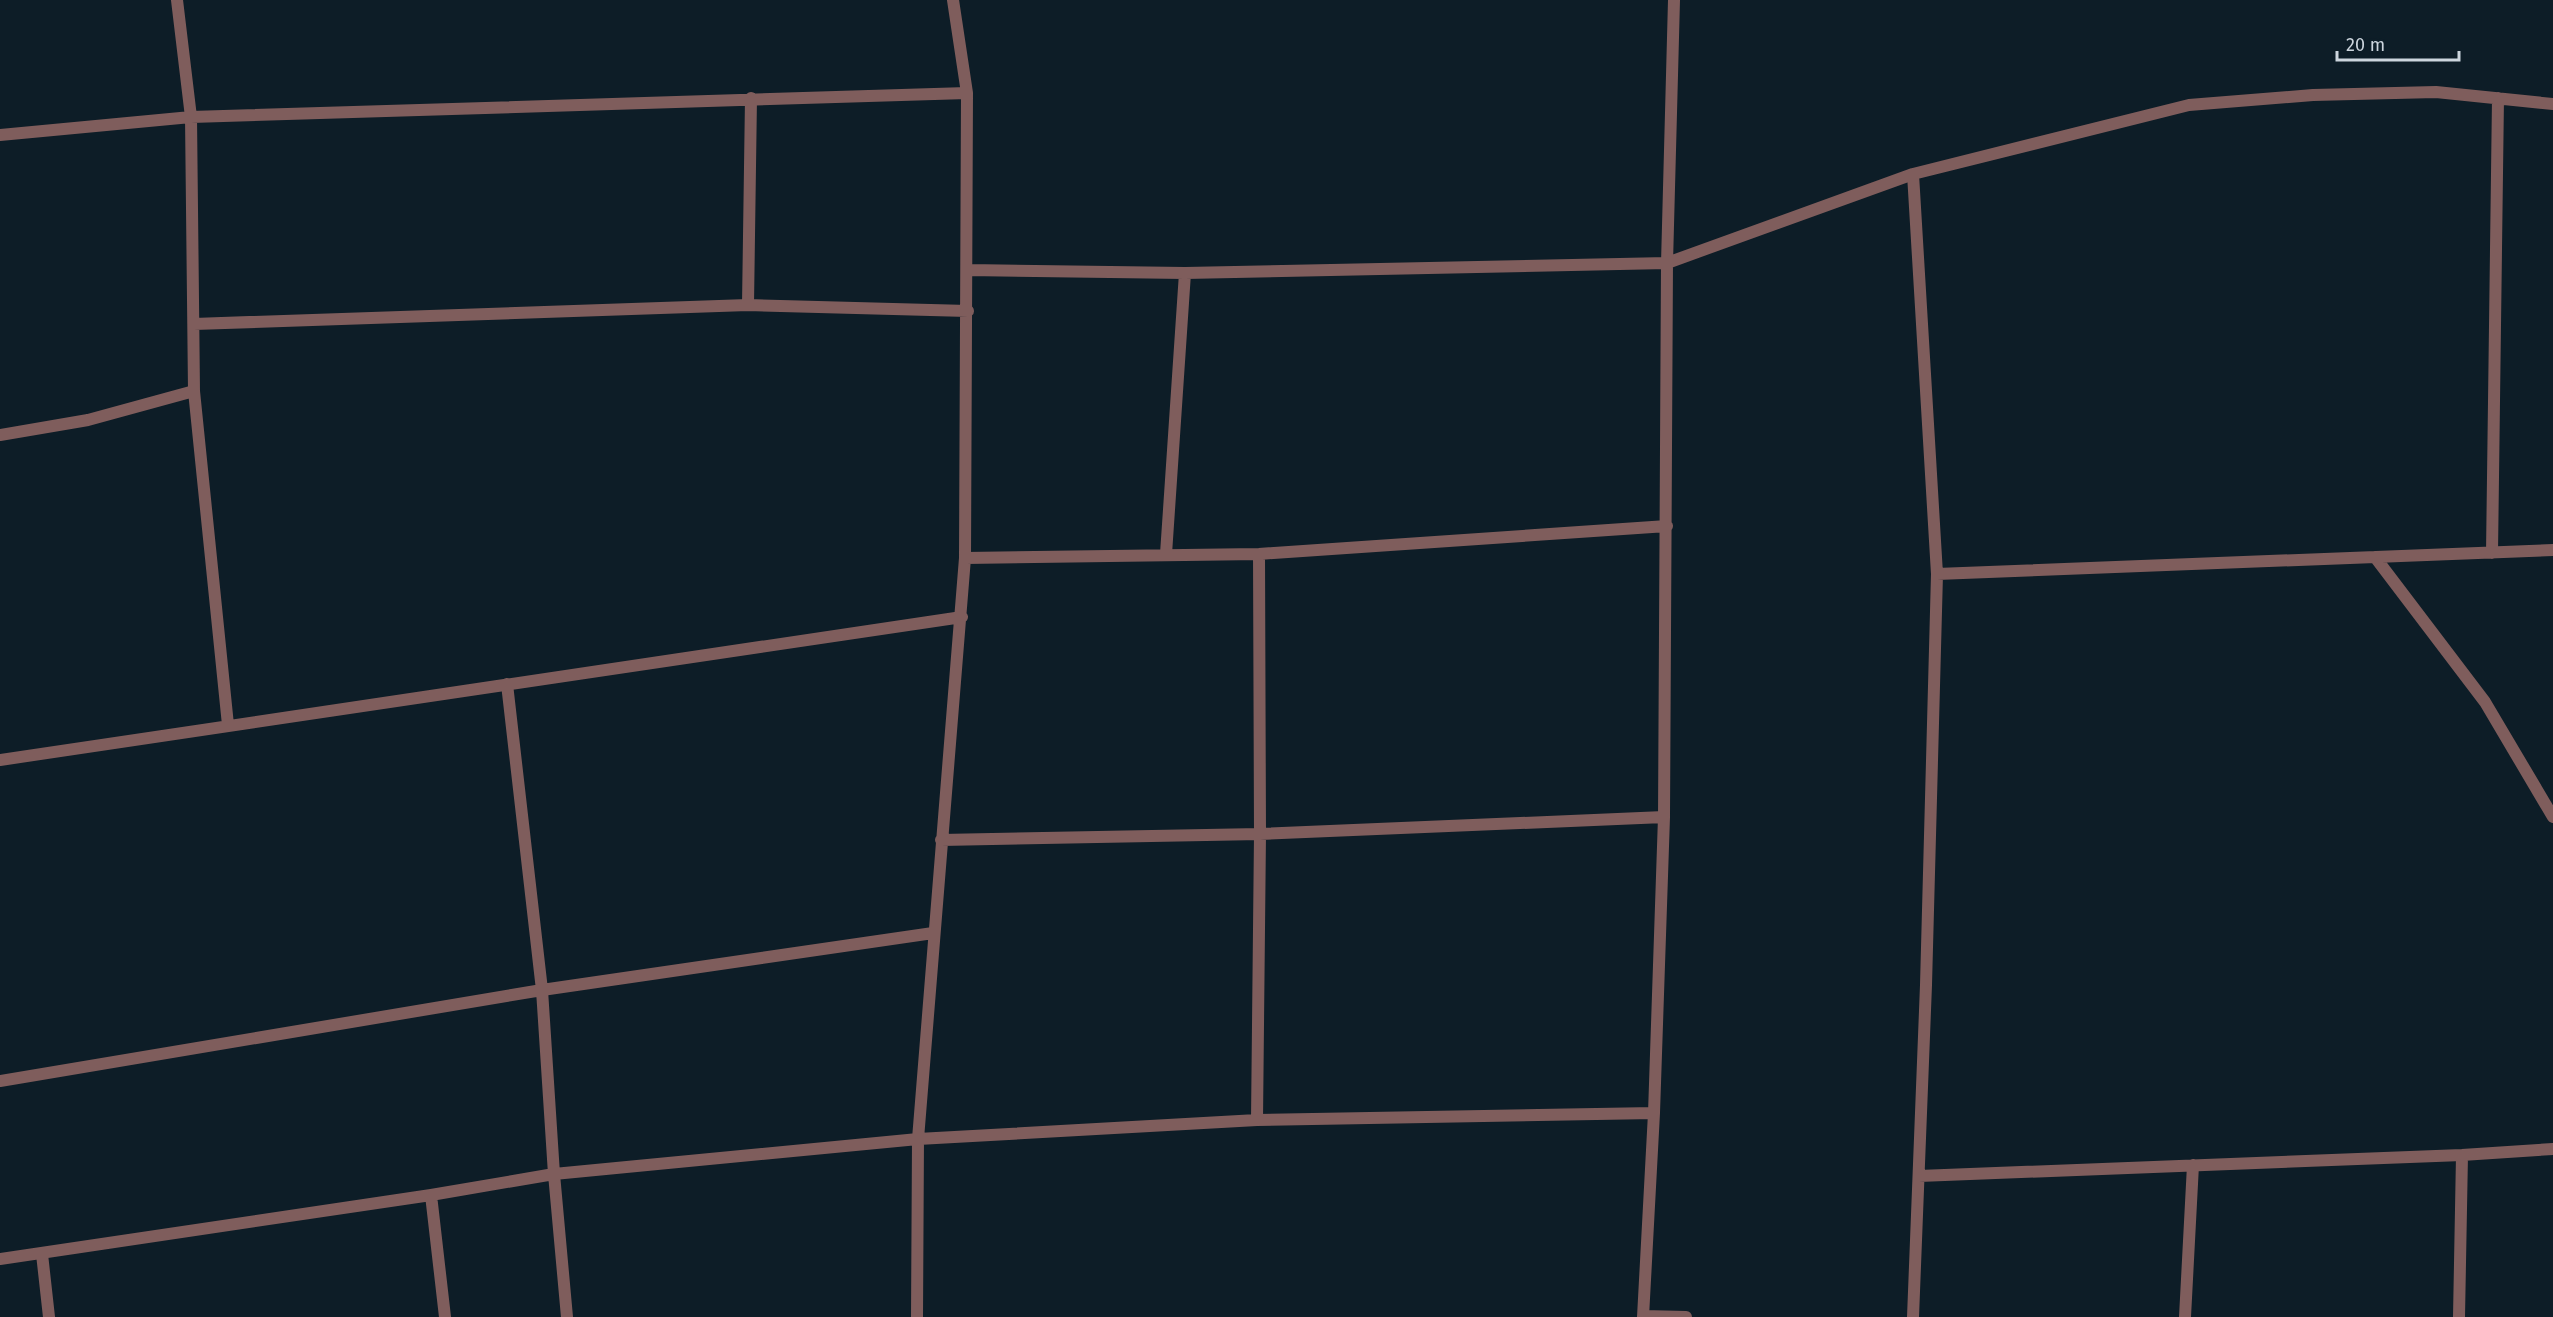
<svg xmlns="http://www.w3.org/2000/svg" width="2553" height="1317" viewBox="0 0 2553 1317" font-family="'Fira Sans',sans-serif">
<style>
.lines{fill:none;stroke-linecap:round;stroke-linejoin:round}
.minor{stroke:#7f5d5c;stroke-width:12}
</style>
<rect width="100%" height="100%" fill="#0d1d27"/>
<g class="lines">
<path class="minor" d="M177,0L191,117L194,391L228,725
M0,135L191,117L967,93
M1913,174L1937,574L1926,985L1913,1317
M968,270L1185,273L1667,263L1913,174L2189,105L2313,95L2436,92L2553,104
M748,305L751,98
M194,324L748,305L968,311
M0,435L88,420L194,391
M2492,553L2498,98
M1166,554L1185,273
M2375,557L2485,702L2553,817
M965,558L1259,554L1667,526
M1937,574L2553,550
M507,684L542,990L554,1174L567,1317
M0,760L962,617
M941,840L1260,834L1664,817
M0,1081L542,990L933,933
M1257,1120L1260,834L1259,554
M1919,1176L2462,1155L2553,1149
M431,1195L445,1317
M42,1254L49,1317
M0,1259L431,1195L554,1174L918,1139L1257,1120L1654,1113
M1643,1316L1686,1317
M917,1317L918,1139L965,558L967,93L953,0
M1643,1317L1654,1113L1664,817L1667,263L1674,0
M2185,1317L2193,1165
M2459,1317L2462,1155"/>
</g>
<path d="M2337 51v9h122v-9" fill="none" stroke="#ccd5dd" stroke-width="3"/>
<text x="2346" y="51" font-size="18" fill="#ccd5dd" stroke="#0d1d27" stroke-width="4.5" paint-order="stroke">20 m</text>
</svg>
